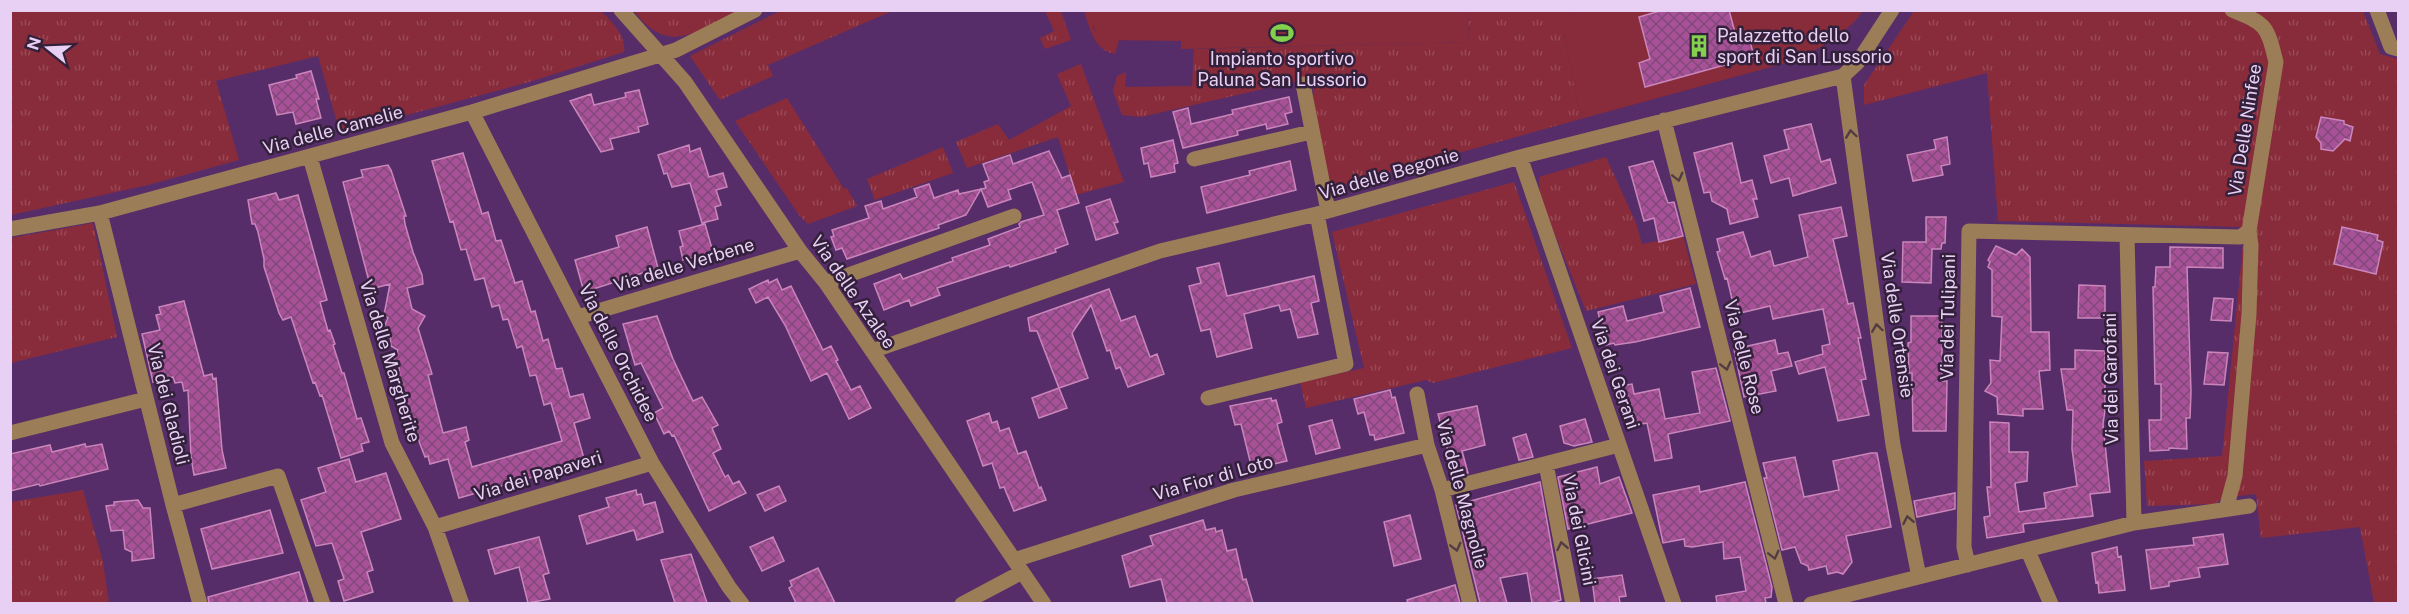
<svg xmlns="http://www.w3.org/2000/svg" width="2409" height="614" viewBox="0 0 2409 614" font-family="'Public Sans',sans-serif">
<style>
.grass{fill:url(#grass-tufts)}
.pitch{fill:#882b3a}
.building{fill:url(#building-cross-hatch);stroke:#ca86bb;stroke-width:1.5}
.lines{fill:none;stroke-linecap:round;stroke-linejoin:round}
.minor{stroke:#9b7e57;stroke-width:15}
.oneway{stroke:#523c43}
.labels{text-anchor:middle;stroke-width:5;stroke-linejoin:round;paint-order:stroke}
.poi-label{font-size:18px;fill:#e8d0f4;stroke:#33203b;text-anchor:start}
.street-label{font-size:18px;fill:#e8d0f4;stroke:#33203b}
</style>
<defs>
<pattern id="grass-tufts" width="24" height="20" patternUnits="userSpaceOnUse" patternTransform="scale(1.5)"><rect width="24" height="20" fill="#882b3a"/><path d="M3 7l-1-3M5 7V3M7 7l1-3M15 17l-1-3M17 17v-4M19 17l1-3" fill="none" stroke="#994957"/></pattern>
<pattern id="building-cross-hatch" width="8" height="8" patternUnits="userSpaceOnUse" patternTransform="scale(1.5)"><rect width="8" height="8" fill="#a85199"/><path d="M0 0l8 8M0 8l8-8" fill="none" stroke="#814979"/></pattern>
</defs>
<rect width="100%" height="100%" fill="#572d69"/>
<path class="grass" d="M11,10L601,11C611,21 627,36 624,52L529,82L340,133L318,56L216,81L239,160L148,185L11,215Z
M634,11H737C696,31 669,57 634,11Z
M780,11V10L892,11L768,65L773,76L720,100L690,56Z
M1045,11H1061L1071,40L1045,49L1040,38L1054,31Z
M1084,11H1093V29L1105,40H1119L1115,54C1094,50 1090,29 1084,11Z
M1468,11H1575L1574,14L1561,19L1581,119L1332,188L1317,134L1312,78L1141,117L1122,115L1113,91L1117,76L1126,72L1125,87L1192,86L1194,49L1469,42Z
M1914,11H2363L2380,54L2398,59V603H2374L2360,527L2261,538L2256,494L2222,498L2215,504L2147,506L2144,461L2222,456L2243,244L2240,227L1998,221L1987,73L1864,105V85Z
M1081,64L1124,182L1076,195L1058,137L967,168L956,142L998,124L1009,140L1071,106L1057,74Z
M787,98L844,189L847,188L857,206L808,224L799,215L735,121Z
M943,147L953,173L875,200L867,179Z
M1606,157L1636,223L1642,244L1683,236L1696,284L1586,311L1540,198L1539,177Z
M1514,182L1572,348L1433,383L1426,380L1306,408L1300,382L1364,368L1332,232Z
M93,223L117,337L11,363V238Z
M83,490L103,562L109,603H11V502Z"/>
<path class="pitch" d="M1575,10L1863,11C1844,37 1818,50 1789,62L1581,119L1561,19L1574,14Z
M1468,11L1469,42L1181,49V41L1105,40C1092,33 1093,24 1093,11Z"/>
<path class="building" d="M1663,10H1729L1736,36L1748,33L1754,57L1645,87L1639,63L1650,59L1639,17Z
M311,71L319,99H316L321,118L296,124L293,112L277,115L269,85L297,78L296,75Z
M639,90L648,124L638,127L639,132L610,139L613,149L601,152L570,101L591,94L594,105L626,97L625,93Z
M1289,97L1292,112L1285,114L1288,124L1267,129L1266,124L1237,131L1238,135L1183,148L1173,112L1188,108L1191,124L1233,114L1232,110Z
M2321,117L2344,121V124L2353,127L2350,141L2345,139L2333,151L2321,149V143L2316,137Z
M1811,124L1821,162L1830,159L1836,183L1793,196L1789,178L1771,183L1764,156L1789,149L1784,130Z
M1947,137L1950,164L1941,166L1943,175L1913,181L1907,155L1936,149L1934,140Z
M1173,140L1178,163L1174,164L1175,172L1151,177L1148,163L1144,164L1141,148Z
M1732,143L1741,183L1752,180L1757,199H1753L1758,217L1730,224L1727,209L1712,201L1710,192L1704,193L1694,153Z
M689,145L690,152L700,148L709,177L723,173L727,187L716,190L721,205L715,207L718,219L702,223L690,183L672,187L667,173L664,174L658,155Z
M1049,151L1062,178L1070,175L1079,203L1057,210L1068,244L1055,249L1056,252L1010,267L1009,265L937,288L940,295L911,306L909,300L884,310L874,284L900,274L903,279L953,261L952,258L990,245L988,239L1020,227L1019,224L1021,222L1044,215L1032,182L1008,190L1011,199L988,207L981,189L966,215L938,225L939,228L847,259L842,248L836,250L831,237L834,236L832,230L869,218L865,206L881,201L883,209L917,197L914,189L929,184L934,198L958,190L959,194L986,188L984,182L989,180L983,164L1010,155L1013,164Z
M463,153L482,214L488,212L496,241L501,240L515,283L522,281L531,312L535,311L543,341L548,339L556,369L562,368L570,397L583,394L590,418L574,423L585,462L459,498L448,459L430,464L428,456L425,457L420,444L400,380L399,366L394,360L398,350L391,346L390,333L383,329L388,318L384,315L390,284L371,289L343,182L363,177L361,170L388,165L391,170L406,216H404L405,224L413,252L422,275L423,284L407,288L412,309L425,316L418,328L432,374L428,375L443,433L466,427L469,440L465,442L472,467L562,441L551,403L544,405L536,375L530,376L522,346L517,348L508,319L503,320L499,305L492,307L484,278L475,280L466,249L461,250L453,221L450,222L432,161Z
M1290,161L1296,190L1207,213L1201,187L1250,175L1249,171Z
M1653,161L1668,203L1674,202L1683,236L1659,242L1654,218L1644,221L1629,167Z
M276,193L279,200L298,195L327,300L320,302L328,331L330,330L335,344L333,345L342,373H344L357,419L361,418L369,442L361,444L363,451L341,458L322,395L320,396L315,382L313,383L291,317L283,320L279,313L264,267V259L258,232L255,224H252L248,200Z
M1110,199L1118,222L1114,223L1118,233L1096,240L1086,207Z
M1841,207L1847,236L1833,239L1848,304L1853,303L1861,338H1858L1866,379L1861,380L1869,415L1838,421L1825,367L1799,374L1795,362L1823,354L1822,346L1830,344L1823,309L1773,319L1770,306L1740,313L1736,298L1732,299L1727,278L1725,279L1717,252L1720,251L1717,239L1743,232L1751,257L1770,251L1774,266L1808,257L1799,215Z
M1926,217H1946L1945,243H1942L1941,249H1932L1931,283L1902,282L1903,242H1926Z
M705,224L713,252L683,260L680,247L683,246L679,231Z
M647,227L658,268L584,292L575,260L619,247L616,236Z
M2342,227L2378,235L2377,240L2383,242L2376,274L2334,264Z
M1996,246L2016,255L2022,249L2030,257L2031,332H2049L2050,370L2039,371L2043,409H2023V416L1998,414L1997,397L1985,391L1991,383L1990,360L2000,361L2002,317L1992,316V270L1988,267L1990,262L1988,260Z
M2170,247L2223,248V268L2187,267L2191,392L2190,418H2186L2187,449L2169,448V450L2150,451L2149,420H2161V384H2155L2153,287H2155L2156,267H2170Z
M1219,263L1227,296L1314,276L1319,301L1311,303L1318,334L1298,338L1290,309L1281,311L1279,305L1244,314L1252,348L1217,357L1210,329L1201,331L1189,286L1201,283L1197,268Z
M777,279L782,290L791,286L823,350L831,346L838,360L836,361L851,390L860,386L871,408L849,419L827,373L811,381L785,325L768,297L756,303L749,289L768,280L769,283Z
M2079,285L2105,286V318H2078Z
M1690,288L1700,327L1635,342L1615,345L1614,343L1606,345L1598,312L1623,306L1627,321L1664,312L1660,296Z
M1109,289L1121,321L1135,316L1150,357L1157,354L1164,374L1128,387L1120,367L1116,369L1110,350L1107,351L1091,305L1072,333L1088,378L1059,388L1037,331H1030L1028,318Z
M2214,298L2233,299L2231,321L2211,320Z
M184,301L204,376L212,374L213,379L216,378L222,450L226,468L194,475L191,457L188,390L184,391L182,382L175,383L173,377L153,382L142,334L160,330L156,315L161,314L159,307Z
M657,316L673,359L693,401L702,397L718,425L712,428L721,449L713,453L725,477L728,475L733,484L739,481L746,493L709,511L674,435L672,436L669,431L664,434L654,413L663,408L641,363L635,365L623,324Z
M1911,316H1942V381H1947L1946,431H1913L1912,373H1909L1908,343L1911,342Z
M1775,340L1778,354L1788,352L1792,366L1771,371L1776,391L1744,397L1734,349Z
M2075,350L2105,351V410L2103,424L2110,492L2090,494L2093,516L2023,524L2024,532L1987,538L1984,517L1990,516L1987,487H1991L1990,422L2009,423V452H2028L2027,481L2015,483L2019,512L2046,508L2044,493L2077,486L2072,449L2073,410H2067L2061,369H2075Z
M2208,352L2228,353L2224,385L2204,384Z
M1716,368L1730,421L1668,434L1672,458L1655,461L1647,423L1626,427L1613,387L1632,384L1634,394L1659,389L1665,419L1700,413L1692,372Z
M1059,388L1067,408L1039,418L1032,398Z
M1390,390L1392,398L1395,397L1404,433L1375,440L1374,435H1370L1364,412L1358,414L1354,399Z
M1271,398L1272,401L1276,400L1282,422L1277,424L1287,461L1252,469L1241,424L1235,425L1230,406Z
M1477,406L1485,445L1462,451L1468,473L1455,477L1438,414Z
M989,413L992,423L997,421L1000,431L1009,428L1018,454L1026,451L1039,488L1041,487L1046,500L1014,511L1004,487L1000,488L992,463L983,466L967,421Z
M1585,419L1592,442L1574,446L1564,443L1560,426Z
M1332,420L1340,448L1316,454L1309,426Z
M1526,434L1533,457L1519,460L1513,438Z
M85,444L86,447L102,444L108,469L40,486L39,484L10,491V454L50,445L52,452Z
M1871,453H1877L1891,527L1846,536L1852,562L1843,574L1837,572L1828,574L1826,566L1809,570L1808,566L1801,563L1795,547L1782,550L1764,478H1767L1763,463L1795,457L1804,497L1839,490L1833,461Z
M349,459L356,482L386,473L401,519L361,532L373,570L367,572L373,592L344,601L338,581L344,579L332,543L316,546L301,500L326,492L318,468Z
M1597,467L1600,484L1619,477L1632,513L1568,529L1558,477Z
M1540,482L1561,600L1551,603H1532L1527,573L1500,578L1507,603H1480L1456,505Z
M1745,482L1772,587L1771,597L1765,598L1766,603H1717L1716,596L1746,591L1740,557L1724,559L1723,542L1692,547L1685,546L1684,539L1663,543L1653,495L1699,486L1700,492Z
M779,486L786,501L765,511L757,495Z
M636,490L637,495L641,494L644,505L655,502L663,532L637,540L634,530L587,544L579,516L609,507L606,498Z
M1955,493V509L1917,517L1914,501Z
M138,500L143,508H150L154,558L132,561V552L125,549L123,530L111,531L106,506L114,505V502Z
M270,510L283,553L212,569L201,529Z
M1410,515L1421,559L1394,566L1384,522Z
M1203,520L1206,530L1215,528L1216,532L1222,530L1227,551L1236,549L1243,580L1246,579L1253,603H1167L1161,579L1130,587L1122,556L1153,545L1150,536Z
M2223,534L2228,564L2198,568L2200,577L2169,582V586L2151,589L2146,550L2194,545L2193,538Z
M539,537L549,573L543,575L550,599L528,603L519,567L495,574L488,550Z
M773,537L784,561L762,571L750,547Z
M2117,547L2118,557L2121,556L2125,590L2099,593L2098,582L2096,583L2092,553Z
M691,554L707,603H675L661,560Z
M818,568L835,603H796L789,588L792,586L790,581Z
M299,572L308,603H209L208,597Z
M1622,575L1626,596L1619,597L1620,603H1595L1592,579Z
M1455,585L1460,603H1408L1407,600Z"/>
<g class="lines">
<path class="minor" d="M621,10L685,82L800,251L826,283L1044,604
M2377,10L2391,47L2398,49
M1843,76L1893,445L1919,577
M1303,84L1328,211
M472,112L652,463L729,587L742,604
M1664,120L1786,604
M310,157L392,443L435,527L462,604
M1520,157L1674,604
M1194,159L1311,132
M100,213L173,505L200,604
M10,229L100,213L472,112L676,50L755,10
M2127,235L2134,523
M826,283L1014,216
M578,317L800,251
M872,351L1160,251L1317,214L1520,157L1843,76L1858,62L1892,10
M1417,394L1427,445L1442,490L1470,604
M1208,398L1346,364L1317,214
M10,433L146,399
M1546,464L1573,604
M1442,490L1619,445
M173,505L278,476L323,604
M2226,509L2235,476L2249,314L2251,245L2249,231
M435,527L652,463
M2028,551L2051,604
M1014,560L1234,490L1427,445
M1968,565L1964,547L1969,231L2240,237L2249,231L2276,62C2267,26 2267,24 2232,10
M962,604L1022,572
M1811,604L2134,523L2249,506"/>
</g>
<defs><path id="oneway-chevron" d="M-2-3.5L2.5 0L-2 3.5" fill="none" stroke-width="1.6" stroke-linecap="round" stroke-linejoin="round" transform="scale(1.5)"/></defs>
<g class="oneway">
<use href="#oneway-chevron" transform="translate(1851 134) rotate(-98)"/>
<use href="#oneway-chevron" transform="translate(1678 177) rotate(76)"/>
<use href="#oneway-chevron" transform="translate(1877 328) rotate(-98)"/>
<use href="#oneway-chevron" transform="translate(1726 366) rotate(76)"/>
<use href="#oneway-chevron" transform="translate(1908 520) rotate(-101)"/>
<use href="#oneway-chevron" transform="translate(1562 546) rotate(-101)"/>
<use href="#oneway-chevron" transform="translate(1456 547) rotate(76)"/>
<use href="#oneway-chevron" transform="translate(1774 555) rotate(76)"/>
</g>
<defs>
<g id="stadium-bare" transform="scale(1.8)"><path d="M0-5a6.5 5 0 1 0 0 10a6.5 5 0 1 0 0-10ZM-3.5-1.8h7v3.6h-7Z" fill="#83d04e" stroke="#33203b" stroke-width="2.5" paint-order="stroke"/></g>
<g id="building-bare" transform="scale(1.8)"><path d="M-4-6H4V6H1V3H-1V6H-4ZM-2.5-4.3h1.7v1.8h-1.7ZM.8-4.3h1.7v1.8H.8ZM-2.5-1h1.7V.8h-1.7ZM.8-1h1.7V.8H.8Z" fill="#83d04e" stroke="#33203b" stroke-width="2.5" paint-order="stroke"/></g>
</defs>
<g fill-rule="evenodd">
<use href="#stadium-bare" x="1282" y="33"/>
<use href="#building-bare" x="1699" y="46"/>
</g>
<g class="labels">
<g class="poi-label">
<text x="1717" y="42">Palazzetto dello<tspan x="1717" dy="21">sport di San Lussorio</tspan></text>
<text x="1282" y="65" text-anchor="middle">Impianto sportivo<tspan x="1282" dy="21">Paluna San Lussorio</tspan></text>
</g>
<g class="street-label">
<text transform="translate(333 130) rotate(-15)" y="6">Via delle Camelie</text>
<text transform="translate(2245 130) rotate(-81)" y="6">Via Delle Ninfee</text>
<text transform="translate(1389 174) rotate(-16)" y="6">Via delle Begonie</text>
<text transform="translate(684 265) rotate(-17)" y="6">Via delle Verbene</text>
<text transform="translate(853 292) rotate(55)" y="6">Via delle Azalee</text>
<text transform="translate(1948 317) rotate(-89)" y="6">Via dei Tulipani</text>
<text transform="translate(1897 325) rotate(82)" y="6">Via delle Ortensie</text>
<text transform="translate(618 353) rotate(63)" y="6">Via delle Orchidee</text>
<text transform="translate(1744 357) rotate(76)" y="6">Via delle Rose</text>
<text transform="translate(390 361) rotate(73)" y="6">Via delle Margherite</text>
<text transform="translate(1615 374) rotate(71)" y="6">Via dei Gerani</text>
<text transform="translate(2111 379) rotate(-91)" y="6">Via dei Garofani</text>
<text transform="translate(168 404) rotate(76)" y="6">Via dei Gladioli</text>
<text transform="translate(538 476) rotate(-17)" y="6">Via dei Papaveri</text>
<text transform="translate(1213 478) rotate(-16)" y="6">Via Fior di Loto</text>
<text transform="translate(1462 494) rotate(75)" y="6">Via delle Magnolie</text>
<text transform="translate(1579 530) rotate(79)" y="6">Via dei Glicini</text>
</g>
</g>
<rect width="2409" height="614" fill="none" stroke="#e8d0f4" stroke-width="24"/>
<g transform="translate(48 48) rotate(288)" stroke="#33203b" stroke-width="4.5" paint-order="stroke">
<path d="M0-4.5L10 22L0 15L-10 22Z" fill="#e8d0f4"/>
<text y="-9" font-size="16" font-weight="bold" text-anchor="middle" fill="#e8d0f4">N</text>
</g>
</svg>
